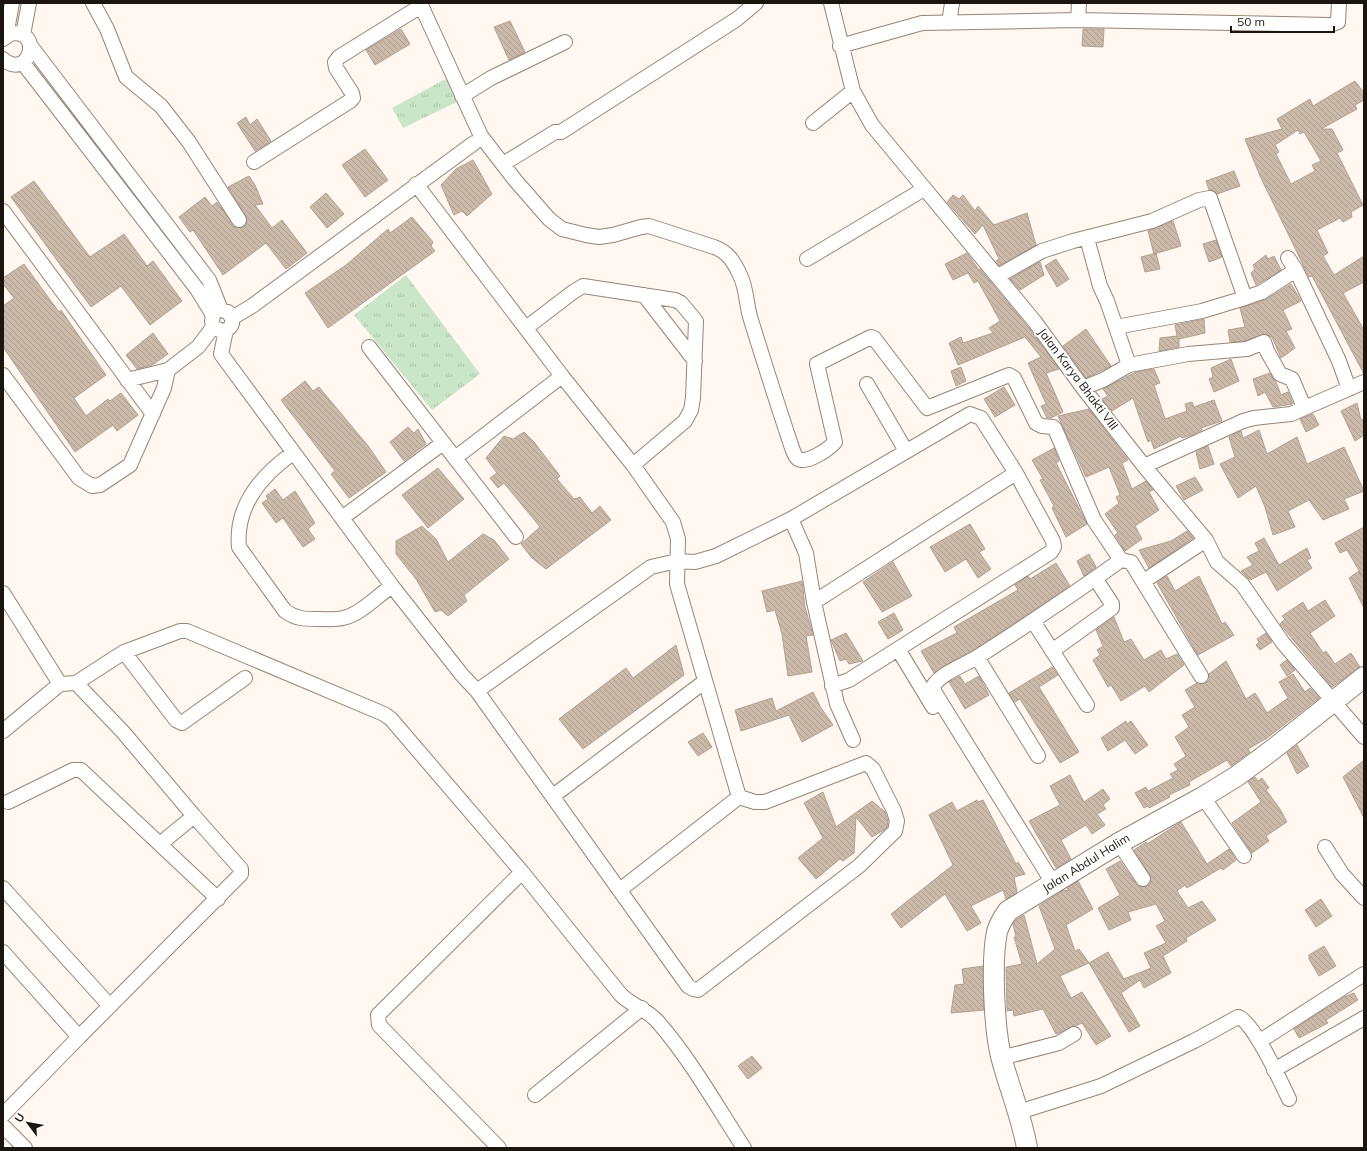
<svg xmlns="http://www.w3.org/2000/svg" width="1367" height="1151" viewBox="0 0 1367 1151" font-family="Mulish,sans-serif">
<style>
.park{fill:url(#park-tufts)}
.building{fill:url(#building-back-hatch);stroke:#b2a191;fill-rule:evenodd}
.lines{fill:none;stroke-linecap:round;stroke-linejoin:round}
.street-casing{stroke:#968576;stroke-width:16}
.secondary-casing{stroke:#968576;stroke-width:22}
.street{stroke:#fff;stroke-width:14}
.secondary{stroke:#fff;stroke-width:20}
.labels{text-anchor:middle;stroke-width:4;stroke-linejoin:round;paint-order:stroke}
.street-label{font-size:12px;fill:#1b150f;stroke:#fff}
</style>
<defs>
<pattern id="park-tufts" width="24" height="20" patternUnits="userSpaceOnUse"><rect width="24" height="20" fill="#cae6c9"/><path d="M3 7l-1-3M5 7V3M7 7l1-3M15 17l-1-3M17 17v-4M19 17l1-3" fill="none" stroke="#adc4ab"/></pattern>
<pattern id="building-back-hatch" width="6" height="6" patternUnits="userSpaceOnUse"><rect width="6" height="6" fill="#cbbaa9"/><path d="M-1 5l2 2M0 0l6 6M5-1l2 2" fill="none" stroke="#ae9f90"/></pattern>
</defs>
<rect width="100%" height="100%" fill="#fff7f0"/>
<path class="park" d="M449,77L459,101L403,128L392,108Z
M406,275L480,374L432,410L354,315Z"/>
<path class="building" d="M510,21L525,52L509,60L494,27Z
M401,29L410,44L375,65L366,50Z
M1083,29H1104L1103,47L1082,46Z
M1355,81L1364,93V100L1355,105L1357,109L1321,129H1332L1343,150L1337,153L1363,205L1351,212L1352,217L1343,222L1340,218L1317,230L1328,253L1323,256L1334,275L1364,256V282L1343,293L1364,330V374L1312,276L1309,277L1260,176L1245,139L1282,129L1277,119L1310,99L1313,106ZM1298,130L1300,134L1304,132L1321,161L1312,165L1315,171L1291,184L1276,154L1279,152L1275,145Z
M246,117L250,125L257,119L271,141L255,151L237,123Z
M365,149L388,180L365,197L342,165Z
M473,160L492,194L467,216L462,211L454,215L441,185L456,169Z
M1234,171L1240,186L1217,194L1213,190H1209L1206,181Z
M249,176L255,185L263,204L255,205L272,228L282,220L307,253L286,269L266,243L223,275L193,230L190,232L179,217L205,197L212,206L217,202L235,227H243L247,224L246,216L228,187Z
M34,181L90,257L124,234L147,266L153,261L182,301L150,325L121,286L91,307L11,197Z
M326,193L344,214L327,228L310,207Z
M953,195L959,199L963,195L975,211L978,206L994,225L1027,213L1036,245L999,266L996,261L999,259L983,225L975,234L947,202Z
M412,217L433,242L431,246L435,251L328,328L305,293L346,265L388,229L390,233Z
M1173,221L1181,246L1154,254L1148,231Z
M1216,240L1222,257L1209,262L1203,244Z
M967,253L979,270L980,269L1028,327L1059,369L1046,373L1063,412L1051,418H1047L1041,406L1046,404L1028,363L1041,357L1025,337L958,365L949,343L961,337L963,343L993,333L989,328L1000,321L978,281L974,283L968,273L953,280L945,264Z
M1156,253L1160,269L1145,272L1141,257Z
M1266,255L1268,259L1274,256L1281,270L1256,285L1251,273L1255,269L1253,265Z
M1056,259L1069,279L1057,287L1045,266Z
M1040,262L1044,275L1020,290L1010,279Z
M24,264L59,312L61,310L106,375L74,398L86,416L108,399L110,401L121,393L138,415L117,431L113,425L75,452L3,347V306L14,298L3,284V278Z
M1291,284L1301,301L1283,310L1292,329L1286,331L1295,348L1281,358L1272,337L1265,334L1245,341L1230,342L1228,330L1245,327L1240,308L1265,300Z
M1204,319L1205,333L1179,339V347L1159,351L1160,338L1177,336L1175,325Z
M1086,329L1111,366L1086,378L1063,346Z
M153,333L168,354L152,365L137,369L126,355Z
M1231,359L1239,381L1214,392L1209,379L1213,377L1211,368Z
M961,367L966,381L956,386L951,371Z
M1154,369L1160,383L1154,385L1165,419L1187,411L1185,404L1192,402L1194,407L1214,400L1222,421L1201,428L1202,430L1192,435L1182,438L1181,436L1154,449L1151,440L1148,442L1133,398L1112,411L1102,399L1108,396L1103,389L1136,372Z
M1270,373L1276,382L1281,395L1288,392L1293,404L1273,407L1265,392L1258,396L1253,379Z
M305,381L313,391L319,387L369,447L386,472L349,498L331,474L335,471L281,400Z
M1004,387L1015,405L995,417L984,399Z
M1357,403L1361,420L1364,419V435L1355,441L1341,411Z
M1089,409L1128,460L1122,463L1132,489L1146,481L1153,490L1149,492L1159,510L1135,526L1142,539L1125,551L1115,535L1118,533L1105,514L1119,503L1116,497L1120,495L1109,467L1086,477L1058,416Z
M1313,414L1319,425L1306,432L1300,419Z
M408,427L414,433L418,429L426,444L404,461L390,442Z
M1259,430L1267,454L1297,437L1307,464L1344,447L1364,491L1344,499L1349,509L1323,520L1309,500L1288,511L1295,527L1273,535L1265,507L1256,486L1238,498L1220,464L1235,457L1229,437L1241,431L1243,438Z
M524,432L534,442L560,476L557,479L574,499L580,497L592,513L600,506L611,520L546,569L532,558L521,544L540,527L504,483L498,488L490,478L497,473L486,458L504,436L513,439Z
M1208,446L1214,464L1200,469L1196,452Z
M1054,448L1059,461L1056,463L1087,524L1066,537L1052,508L1054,506L1040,480L1043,479L1032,460Z
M438,468L464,499L428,528L402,495Z
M1195,477L1203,490L1184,500L1176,486Z
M275,489L283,500L295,491L315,523L308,529L315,539L303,547L283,518L276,523L262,503L268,499L266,496Z
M970,524L985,549L979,552L991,569L978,578L966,559L945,572L930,547Z
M422,526L436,539L448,562L483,534L494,540L509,559L464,595L467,601L448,616L441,610L435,612L416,579L396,554V541Z
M1364,527V579L1347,550L1340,553L1335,543Z
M1187,531L1193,538L1149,568L1139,550L1171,541Z
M1264,538L1279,565L1307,548L1311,558L1307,560L1312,568L1277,591L1266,572L1250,580L1241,571L1253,565L1247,557L1259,551L1255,543Z
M1089,554L1096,567L1084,576L1077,561Z
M893,562L912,596L882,612L863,582Z
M1056,563L1070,586L975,649L934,673L921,651L957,633L954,627L1018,590L1015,585L1028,576L1030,579Z
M1359,571L1364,579V608L1349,578Z
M1167,576L1175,591L1199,576L1222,624L1225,622L1234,635L1198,655L1157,583Z
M802,581L805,607L813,635L806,636L812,672L788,676L782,634L775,610L767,612L762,591Z
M1325,600L1335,616L1310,633L1323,653L1326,651L1335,664L1351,653L1360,667L1332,687L1280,624L1285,619L1282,616L1303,602L1308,611Z
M894,613L903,630L888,639L878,622Z
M1114,617L1124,642L1131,639L1144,660L1161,650L1166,659L1177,654L1184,665L1149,692L1145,686L1121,701L1111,685L1108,687L1093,660L1100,655L1097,650L1103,646L1096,630Z
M846,633L863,661H862L849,664L846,659L840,661L831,640Z
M1266,633L1272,642L1260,650L1256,645L1259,642L1257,639Z
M676,645L684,675L583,749L559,719L626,668L633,678Z
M1287,660L1295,670L1287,676L1280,665Z
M1226,661L1246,699L1255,693L1267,713L1288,698L1279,682L1293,674L1305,692L1310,688L1319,698L1267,738L1248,749L1250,752L1231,766L1227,760L1189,782L1190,785L1169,795L1170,797L1149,808L1148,806L1144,808L1135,793L1146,787L1148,791L1173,778L1170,774L1178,770L1174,764L1186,756L1175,737L1189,727L1182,715L1195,707L1185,690L1197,683H1206L1209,680V674Z
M1052,667L1058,675L1039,687L1079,752L1060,763L1020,699L1015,702L1009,693Z
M960,676L965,684L979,676L989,695L965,709L949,682Z
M813,692L821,708L833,725L802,742L789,715L741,731L735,710L772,698L776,711Z
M1126,721L1127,724L1131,721L1148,745L1135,754L1125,740L1108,751L1101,738Z
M703,733L712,747L698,756L688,742Z
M1297,745L1309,766L1297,774L1287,753Z
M1364,760V818L1343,777Z
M1070,775L1084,802L1103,789L1110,799L1103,805L1106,809L1097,814L1105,825L1092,834L1086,825L1061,840L1071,859L1056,868L1029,821L1060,805L1050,786Z
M1255,777L1258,781L1262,778L1269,788L1266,790L1280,809L1287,822L1266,836L1269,841L1252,853L1232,823L1261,802L1248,782Z
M823,792L836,827L872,801L885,812L888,821L887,827L884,830L872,837L856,817L854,853L843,861L840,859L816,879L798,858L823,838L804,803Z
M977,800L978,802L983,800L1016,864L1018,862L1025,874L1014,877L1017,892L1006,899L1003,890L971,906L981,923L967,931L945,894L901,928L891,914L953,865L929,815L952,802L957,811Z
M1181,822L1207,864L1229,849L1236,860L1223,870L1221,868L1187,888L1185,885L1177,891L1188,908L1202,901L1216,920L1186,938L1187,941L1163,956L1171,973L1144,988L1140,980L1121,993L1140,1026L1129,1032L1089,963L1108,952L1124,979L1151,968L1144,953L1166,943L1156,926L1165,921L1156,904L1128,912L1131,920L1109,930L1098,908L1120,895L1106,869L1120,861L1136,884L1140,887L1147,886L1151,882L1150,875L1134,850L1146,842L1147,844Z
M1078,881L1093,909L1066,925L1075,951L1079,949L1089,963L1060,976L1071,998L1082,992L1111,1036L1096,1045L1082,1023L1056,1034L1043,1009L1014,1016L1013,1010L1007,1011L1006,967L1022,964L1014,937H1016L1013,924L1016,920L1024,915L1037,964L1055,949L1039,906L1064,890L1069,891L1067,888Z
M1321,899L1332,916L1316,927L1305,910Z
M1324,946L1336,966L1319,976L1309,959V955Z
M983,966L984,1010L951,1013L955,985L964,984L962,969Z
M1354,993L1358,1000L1326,1020L1328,1023L1299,1038L1294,1029L1344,997Z
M752,1056L762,1068L748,1079L738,1066Z"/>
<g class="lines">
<g class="street-casing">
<path id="street" d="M93,3L107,29L126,77L161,106L189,142L239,220
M420,3L481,136L515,180L549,219L562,229L586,235L599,237L613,235L641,227L649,226L714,247C728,252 734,262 740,275C747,289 746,305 751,320C764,362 777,403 791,445C793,450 794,456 798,459C807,464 829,449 835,442L817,364L871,337L874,338L927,408L1009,375L1014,378L1036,423L1042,426L1053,427L1055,429L1094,520L1121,560L1131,562L1201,676
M831,3L853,91L872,125L1035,322L1083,388L1144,466L1206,540L1217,562L1242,584L1283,643L1364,737
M1078,20L1079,3
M949,23L952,3
M23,35L29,3
M6,36L12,3
M3,39L10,34C44,27 30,82 3,59
M840,46L922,23L1078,20L1330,25L1338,22L1339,3
M23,63L197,289L213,315L212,321L213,327L222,331C230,330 233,325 232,318L228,312L221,310L209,280L30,45
M462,96L491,78L565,42
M813,123L853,91
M254,162L350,101L353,98L352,93L336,68L335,62L339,57L421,6
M503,164L555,132H561L737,19L756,3
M3,211L153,414
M1087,238L1100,286L1107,301L1129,365
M1288,258L1296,270L1339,361L1349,389
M807,259L924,189
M998,276L1042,251L1073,241L1152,221L1199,200L1210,198L1245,298
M644,295L695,361
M232,318L252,306L474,143
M1116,327L1202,311L1245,298L1262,292L1296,270
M526,328L573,292L583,286L675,300L681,303L696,321L693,398L691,410L685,421L633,465
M226,330L221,354L392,586L462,675L477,691L688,986L693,989L698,990L859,866L895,831L897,821L894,811L873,769L866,763L765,802H755L739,797L677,584L678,539L673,522L633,465L562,376L416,184
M369,347L516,537
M3,375L79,478L92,486L100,485L130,465L164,388L168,370L198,347L213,327
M127,380L168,370
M867,384L906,451
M1083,388L1103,380L1129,365L1188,354L1247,349L1264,342L1267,351L1280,374L1292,379L1304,407
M293,453C262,475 235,506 239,547L285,611C296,619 305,619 318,619C326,619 335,620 343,618C361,614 377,596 392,586
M455,458L562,376
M1144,466L1243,421L1254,418L1291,414L1364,382
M342,518L443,443
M791,519L806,553L814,602L837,704L853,740
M1144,581L1206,540
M3,593L60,684
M814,602L1016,473
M1033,621L1087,705
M898,649L933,707
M1052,651L1112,608V604L1095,578
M124,652L180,631H187L384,714L391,719L522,872L621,995C632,1006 647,1009 658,1022C691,1060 716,1105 744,1148
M977,657L1038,756
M76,683L123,732L194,816L160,844
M477,691L651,567L677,561L695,562L716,556L791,519L970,414L981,418L1016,473L1053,541L1054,547L1051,552L849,680L832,686
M3,731L60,684L76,683L124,652L176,720L182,723L245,678
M553,796L704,682
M1203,797L1244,856
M8,802L73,770H81L218,899
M1119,843L1143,879
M1325,847L1342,874L1364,898
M1053,883L935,693L933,686C943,672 965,665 979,656C1027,625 1075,593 1121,560
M3,888L110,1006
M621,889L739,797
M3,952L79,1037L3,1115
M79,1037L241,874V869L194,816
M1260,1041L1364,974
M1001,1058L1059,1043L1074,1034
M1274,1070L1364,1018
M535,1095L642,1008
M1019,1112L1101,1086L1194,1041L1238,1017C1252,1019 1282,1084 1289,1099
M3,1126L25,1148
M499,1148L379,1025L378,1015L522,872"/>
</g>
<g class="secondary-casing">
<path id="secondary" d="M1027,1148C1022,1118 1010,1090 1002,1060C994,1032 991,961 997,932C999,924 1003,918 1008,911L1119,843L1203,797L1237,776L1276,747L1364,677"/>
</g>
<use href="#street" class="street"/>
<use href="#secondary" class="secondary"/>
</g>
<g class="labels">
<g class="street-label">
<text transform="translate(1078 379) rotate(53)" y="4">Jalan Karya Bhakti VIII</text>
<text transform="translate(1086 863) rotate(-32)" y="4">Jalan Abdul Halim</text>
</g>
</g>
<rect width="1367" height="1151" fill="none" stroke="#1b150f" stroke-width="8"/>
<g transform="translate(28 1123) rotate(302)" stroke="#ffffff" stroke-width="3" paint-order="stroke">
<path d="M0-3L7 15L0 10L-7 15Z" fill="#1b150f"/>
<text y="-6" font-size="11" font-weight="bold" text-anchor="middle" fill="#1b150f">U</text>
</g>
<path d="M1231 26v6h103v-6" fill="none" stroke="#1b150f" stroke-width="2"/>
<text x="1237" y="26" font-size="12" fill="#1b150f" stroke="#ffffff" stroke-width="3" paint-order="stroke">50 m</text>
</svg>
